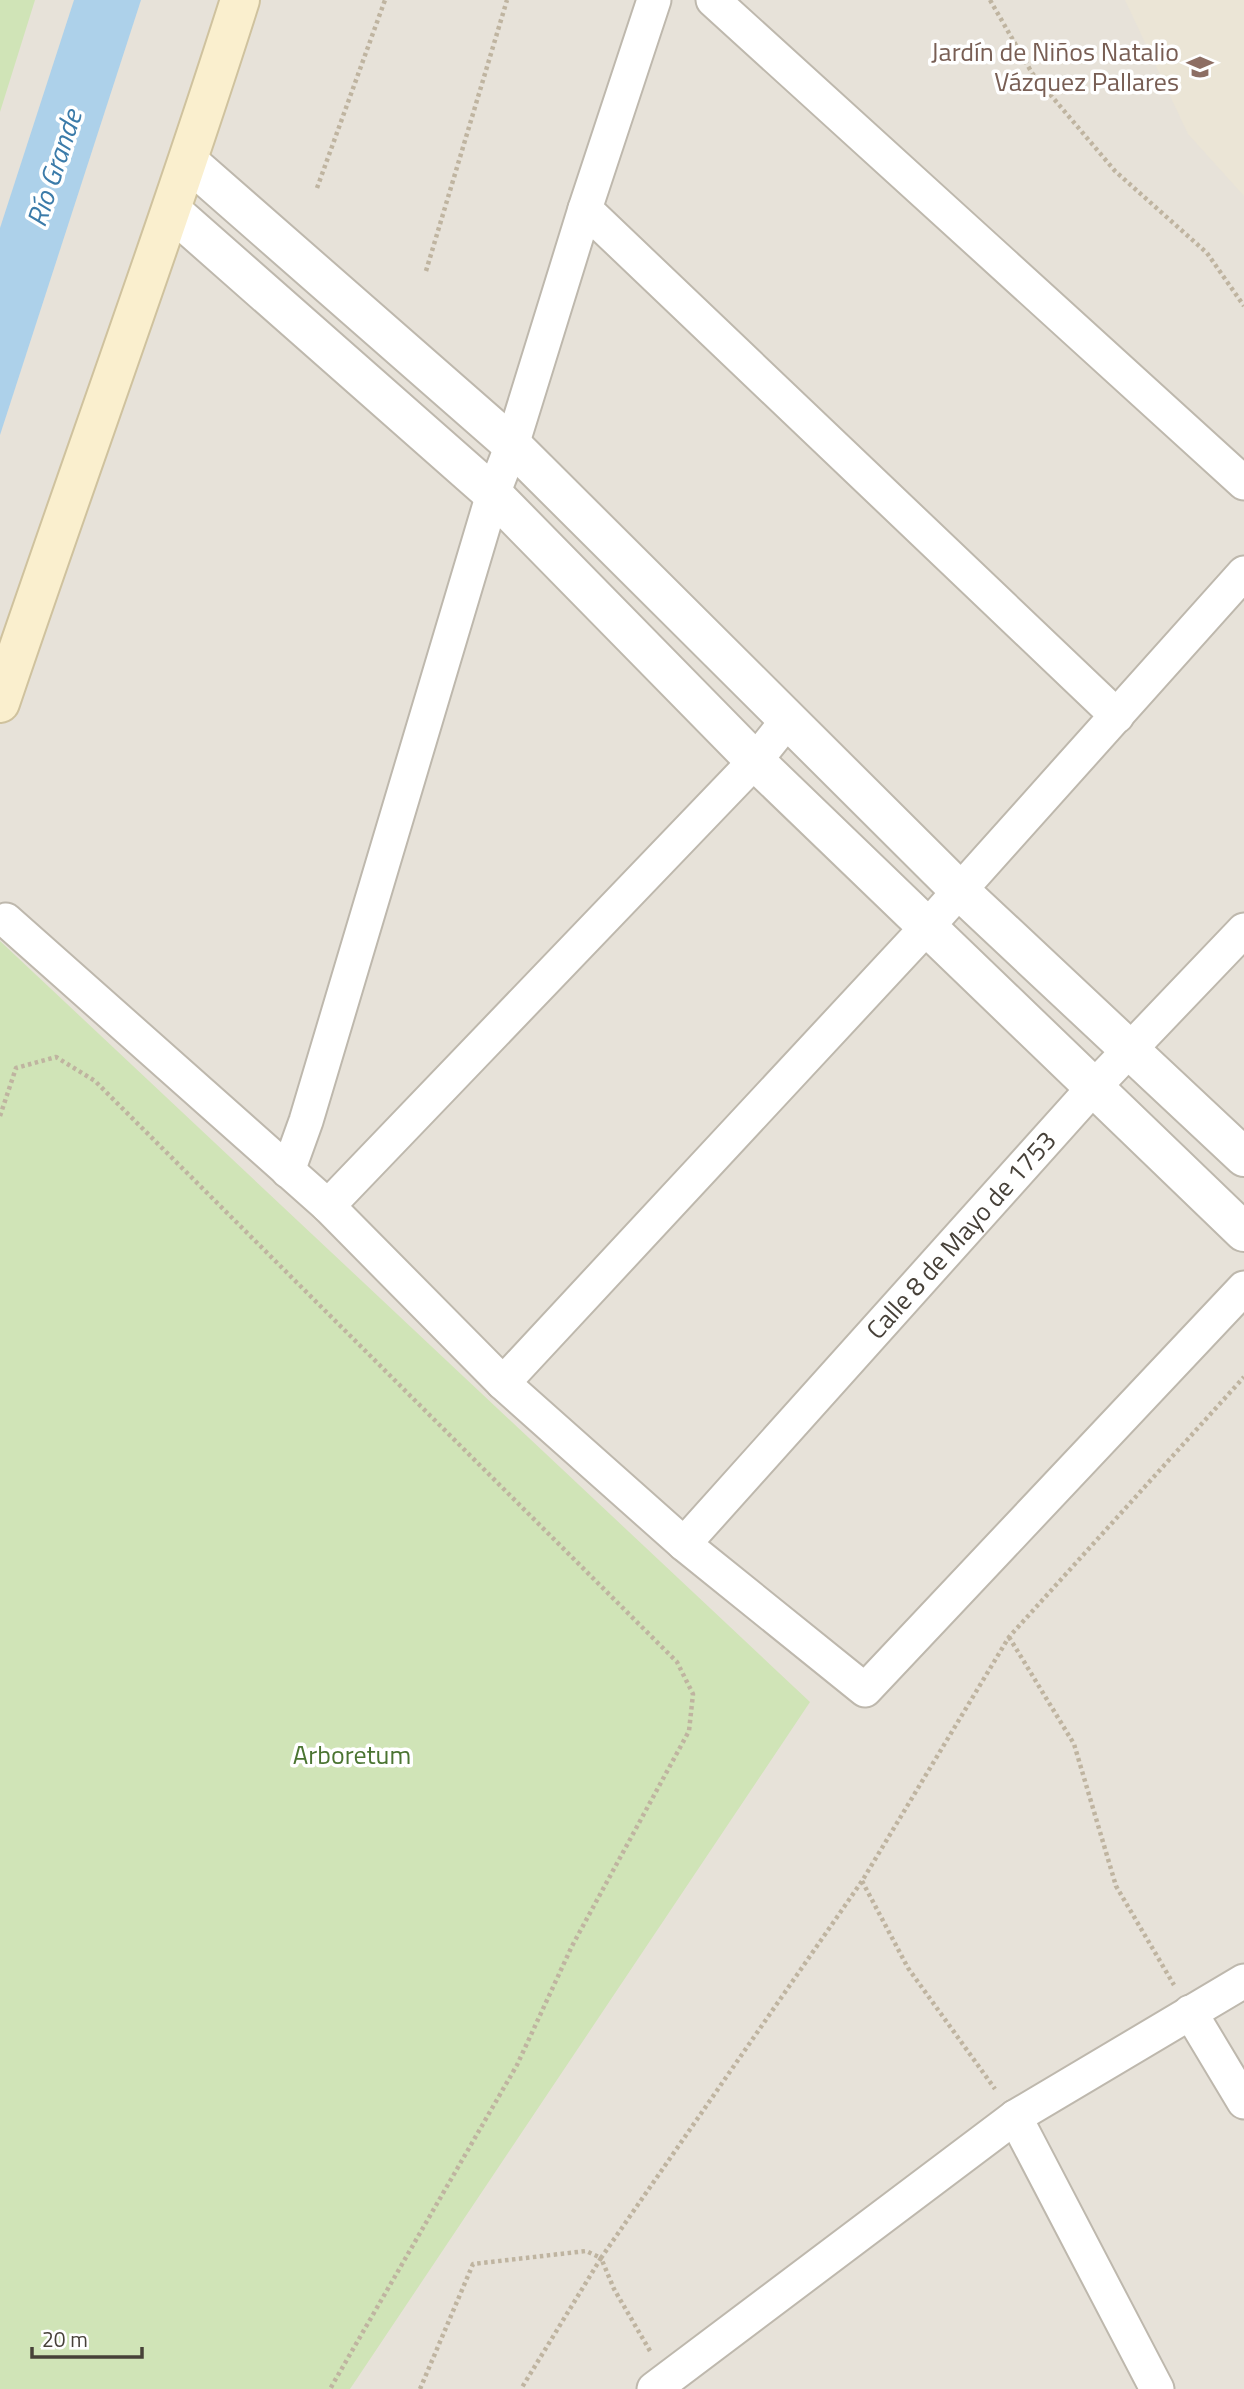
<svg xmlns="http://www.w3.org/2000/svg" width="1244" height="2389" viewBox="0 0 1244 2389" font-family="'Titillium Web',sans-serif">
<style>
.residential{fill:#e7e2d9}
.education{fill:#ebe5d6}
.green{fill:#d0e4b7}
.water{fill:#add1ea}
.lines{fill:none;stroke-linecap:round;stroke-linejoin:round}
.minor-casing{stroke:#beb8ad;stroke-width:37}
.tertiary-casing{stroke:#beb8ad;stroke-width:42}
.secondary-casing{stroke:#cfc29e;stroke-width:42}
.path{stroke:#bfb4a0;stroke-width:4.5;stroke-dasharray:3.5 3.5;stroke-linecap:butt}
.minor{stroke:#fff;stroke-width:33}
.tertiary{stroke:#fff;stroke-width:38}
.secondary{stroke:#faefce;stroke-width:38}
.labels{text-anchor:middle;stroke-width:7;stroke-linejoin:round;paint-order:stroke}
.education-label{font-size:26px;fill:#785e54;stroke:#fff;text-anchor:end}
.street-label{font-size:26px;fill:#474139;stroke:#fff}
.park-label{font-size:26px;fill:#4a7431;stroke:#fff}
.water-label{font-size:28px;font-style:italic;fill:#3b7ba9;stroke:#fff}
</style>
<rect width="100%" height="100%" fill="#f3f1ea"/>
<path class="residential" d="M0,0H1244V2389H0Z"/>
<path class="education" d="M1125,0H1244V196L1188,134Z"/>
<path class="green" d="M0,0H35L0,112Z
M0,941L810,1702L350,2389H0Z"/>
<path class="water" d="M74,0H141L0,435V228Z"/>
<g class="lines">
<g class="minor-casing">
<g id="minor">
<path d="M713,0L1244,483"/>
<path d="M585,209L1117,716"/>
<path d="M6,920L328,1206L503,1383L684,1544L865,1690L1244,1288"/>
<path d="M288,1171L306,1121L493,494L512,445L585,209L654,0"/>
<path d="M328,1206L755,761L787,721"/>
<path d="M503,1383L927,927L1244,573"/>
<path id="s1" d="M684,1544L1094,1087L1244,930"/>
<path d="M1190,2012L1244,2102"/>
<path d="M1015,2117L1157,2389"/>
<path d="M654,2389L1015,2117L1244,1981"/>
</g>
</g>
<g class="tertiary-casing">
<path id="tertiary" d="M189,162L512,445L959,890L1244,1157
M172,211L493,494L755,761L1244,1232"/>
</g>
<g class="secondary-casing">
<path id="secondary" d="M0,703C79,469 165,236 240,0"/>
</g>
<path class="path" d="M990,0L1032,73L1115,171L1207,253L1244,306
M317,188L385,0
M426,271L507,0
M0,1116L16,1068L56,1057L95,1081L677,1662L693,1694L689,1731L572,1946L517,2065L330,2389
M1009,1637L1074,1744L1116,1886L1174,1985
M862,1881L908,1968L995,2089
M650,2351L614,2289L601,2258L862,1881L1009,1637L1244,1377
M420,2389L473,2264L586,2251L601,2258L521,2389"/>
<use href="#minor" class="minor"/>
<use href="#tertiary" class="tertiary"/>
<use href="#secondary" class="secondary"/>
</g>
<defs>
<g id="school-bare" transform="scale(2.1)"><path d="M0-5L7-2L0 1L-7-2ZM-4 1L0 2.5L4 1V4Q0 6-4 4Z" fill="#8d6e63" stroke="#fff" stroke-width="2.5" paint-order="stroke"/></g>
</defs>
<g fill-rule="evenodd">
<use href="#school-bare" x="1200" y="67"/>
</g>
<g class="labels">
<g class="education-label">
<text x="1179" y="61">Jardín de Niños Natalio<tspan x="1179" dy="30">Vázquez Pallares</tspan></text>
</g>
<g class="street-label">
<text dy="9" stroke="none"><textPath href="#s1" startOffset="415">Calle 8 de Mayo de 1753</textPath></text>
</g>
<g class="park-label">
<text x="352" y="1764">Arboretum</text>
</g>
<g class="water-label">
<text transform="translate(54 168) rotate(-72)" y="10">Río Grande</text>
</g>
</g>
<path d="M32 2347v10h110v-10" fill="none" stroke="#474139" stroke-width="3.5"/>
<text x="42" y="2347" font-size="21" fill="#474139" stroke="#ffffff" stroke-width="5" paint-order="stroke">20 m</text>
</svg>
